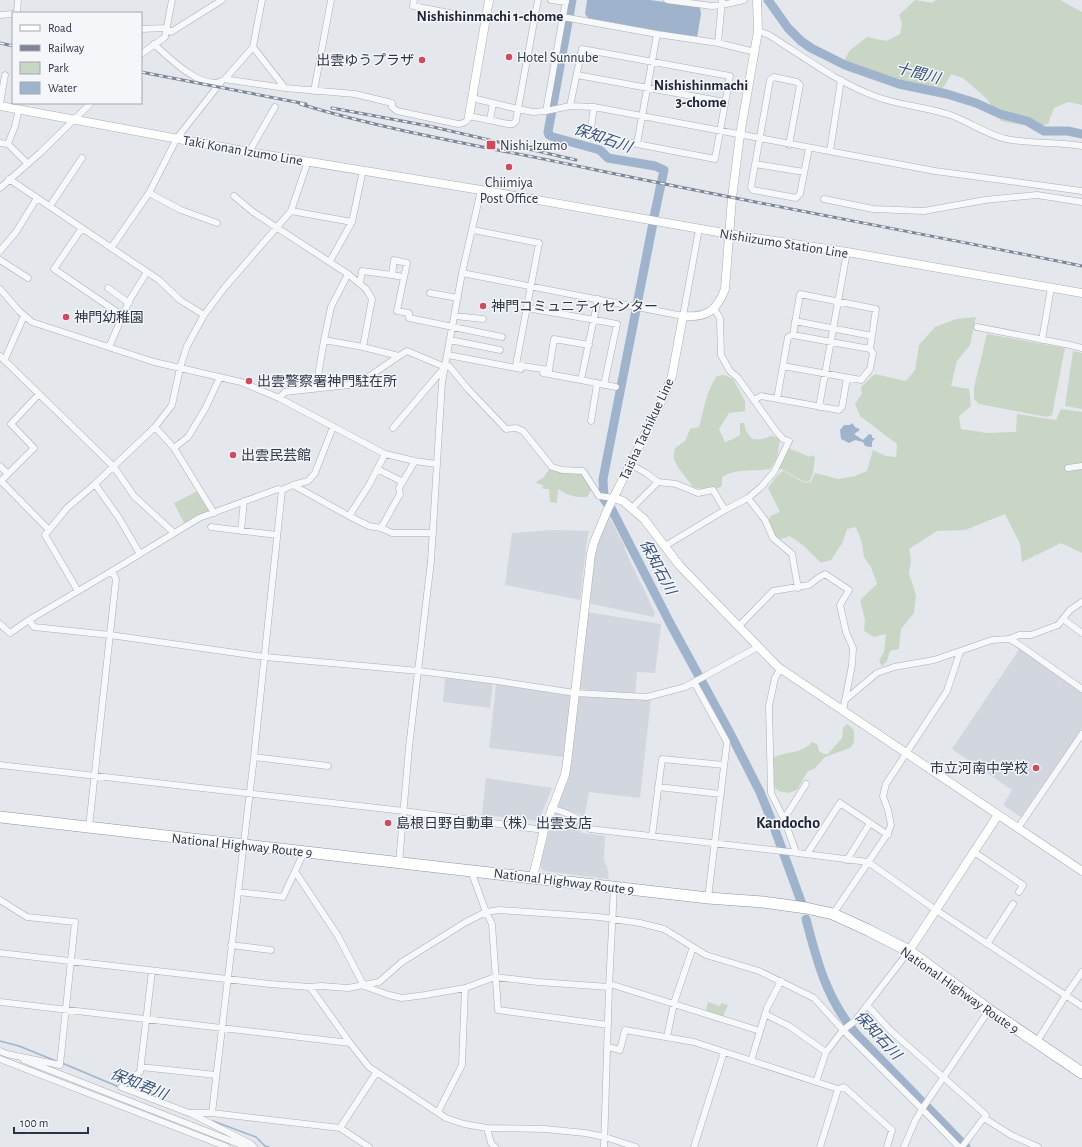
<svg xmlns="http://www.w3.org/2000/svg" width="1082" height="1147" viewBox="0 0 1082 1147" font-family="'Alegreya Sans','Noto Sans JP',sans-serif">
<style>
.built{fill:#d2d6de}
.green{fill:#c9d6c5}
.water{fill:#9fb4cc}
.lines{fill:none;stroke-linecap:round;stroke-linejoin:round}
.stream{stroke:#9fb4cc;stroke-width:1.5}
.river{stroke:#9fb4cc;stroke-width:9}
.street-casing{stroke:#a9aeb7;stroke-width:7}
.secondary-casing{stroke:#a9aeb7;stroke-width:9}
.highway-casing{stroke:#8b94a3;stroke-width:12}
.street{stroke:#f7f8fa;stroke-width:6}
.secondary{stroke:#fff;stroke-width:8}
.highway{stroke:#fff;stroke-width:11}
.rail-casing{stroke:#7d8696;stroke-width:3}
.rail{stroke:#f4f6f9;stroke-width:1.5;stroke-dasharray:4.5;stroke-linecap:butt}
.poi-dot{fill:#d1495b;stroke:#f4f6f9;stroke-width:1.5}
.labels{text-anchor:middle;stroke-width:3;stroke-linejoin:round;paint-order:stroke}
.poi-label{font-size:14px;fill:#2b3445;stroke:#f4f6f9;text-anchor:start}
.street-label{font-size:14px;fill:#2b3445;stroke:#f4f6f9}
.neighbourhood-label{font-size:15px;font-weight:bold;fill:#1d2536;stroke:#f4f6f9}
.water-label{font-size:15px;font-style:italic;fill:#34527a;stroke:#f4f6f9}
.quarter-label{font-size:16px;font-weight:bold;fill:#1d2536;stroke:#f4f6f9}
</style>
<rect width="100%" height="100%" fill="#e4e7ec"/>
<path class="built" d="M609,517L625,547L624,548L655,613L654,617L587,603L593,555L598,536Z
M553,530L589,531L587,540L580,600L505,585L512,533Z
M587,612L661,624L655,673L637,672L635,694L580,689Z
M1020,648L1080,689L1082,694V728L1021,817L1003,805L1012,790L952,749Z
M445,678L493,683L490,708L443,702Z
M496,684L571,696L563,757L489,748Z
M582,695L651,699L640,798L589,792L584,818L580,814L556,807L578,697Z
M486,778L552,788L539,821L482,815Z
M555,812L575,819L582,833L605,836L604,861L607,866L609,879L544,871L541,868L540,866L549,831Z"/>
<path class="green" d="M915,0L932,3L936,0H1060L1082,12V105L1068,102L1054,108L1048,124C1033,128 1016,124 1001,121L987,99L963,78L951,74L945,85L935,95L896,86L848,69L845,60L849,51L867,37L886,41L900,34L902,24L899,15Z
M976,317L970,345L957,361L951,386L969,389L971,406L959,416L961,429L987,433L1016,432L1017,414L1056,420L1061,409L1082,412V553L1061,543L1022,562L1020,544L1005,514L965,530L937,531L909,549L911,560L909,574L916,595L914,613L901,629L899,649L890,651L887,661L882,666L879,661L884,652L886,634L874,637L864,631L865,620L860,600L877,584L871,567L864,557L862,543L856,527L847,529L843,542L831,560L821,563L804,546L790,536L781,539C771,533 767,528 770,516L780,512L768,488L776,477L783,471L805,483L811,482L815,473L838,479L855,476L867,471L873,450L886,456L896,457L897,444L860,416L855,404L862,394L861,387L875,374L906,381L915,370L919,345L935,327L956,319Z
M987,334L1065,348L1052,415L1047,417L979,404L974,399V387Z
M1073,351L1082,353V409L1065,406Z
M724,375L733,379L745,401V411L729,413L719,429L725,442L733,439L740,435V423H744L746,431L752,439C755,439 759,440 762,439C772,437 770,433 780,440L777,458L770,469C754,472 736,468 722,477V486L715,490L711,486L703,489L693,487C688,480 675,465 674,458C673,455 675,451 675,448L685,441L690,429L699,427C704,410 706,391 717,376Z
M788,448L810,457L811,455L815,457L813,473L810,481L805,482L779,468Z
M550,468L582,473L592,489L587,497C576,498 567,495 558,489L557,503L550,502L549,489H543V485L536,483V482L544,477Z
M198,491L210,512L184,523L174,503Z
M847,724L854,730V742L850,748L825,757L814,769L808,771L797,790L788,793L779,791L775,788L772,772L773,758C785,751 803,754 812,742L817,744L819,751L824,754H828L842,738L843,728Z
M708,1002L720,1006L721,1003L728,1005L723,1016L706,1011Z"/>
<path class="water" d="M587,0H650L700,7L701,14L697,38L588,18L585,14Z
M852,423L856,428H858L860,430L854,434L863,440L869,434L872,435V438H875L872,442V447H870L865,446L863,442L855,440L849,443L841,439L840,430L844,425H850Z"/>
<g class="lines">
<path class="stream" d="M0,1041L19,1046L56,1061
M62,1063L119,1087
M213,1121L256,1137L265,1146L269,1147"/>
<path class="river" d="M572,0L548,132L549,135L553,137L600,150L608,158L655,166L664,170L654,217
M768,0L788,28L801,41L811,48L845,65L899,84L947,94L976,103L1000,114L1027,121L1044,131H1068L1082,134
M653,223L603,479L604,499L612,510L671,625L731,735L760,792L771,819L802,904
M806,919C817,962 827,1000 857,1035L966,1147"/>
<g class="street-casing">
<path id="street" d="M262,0L253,47L225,79L230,80L285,88L355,94L392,103V107L397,111L458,124C465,123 467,122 469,116L508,124H513L516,121L518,109L472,98
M414,0L413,6L486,20
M538,0L518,109L533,112L546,111L570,106L594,107L935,171L1082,191
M551,0L566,2
M667,0L712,6L722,5L744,0
M17,13L18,0
M0,15L13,14
M563,17L657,34L718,43L755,52
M141,29L166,28L171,32L222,0
M758,31L769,35C804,57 838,83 877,97C901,106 929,107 953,116C971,123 988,135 1006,139C1031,144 1057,142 1082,146
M718,43L722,0
M154,44C168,57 202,91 222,81
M253,47L285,88
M141,54L165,37L172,0
M577,75L725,102
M314,91L331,0
M0,104L5,75
M570,106L582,49L730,76L715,159L590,135L594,107
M546,111L566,0
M490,120L493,103
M0,143L8,144L27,163
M8,144L15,126L19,109
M637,144L657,34
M789,145L800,85L797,82L774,77L770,80L751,187L753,190L796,198L800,194L809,148
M830,151L841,80
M249,152L275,107
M755,164L804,172
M9,179L159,280L180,300L204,315
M0,188L40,153L91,103
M149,193L181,210L217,223
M234,196L253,212L348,274L366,289L372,299L363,347L399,356L407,351L445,367L449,366L468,389L506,429L516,428L523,431L552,467L562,470L583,471L599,496L614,498
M824,199L873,209L924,211L985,200L1037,195L1082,202
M50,206L82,158
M291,211L352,222
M82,228L54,269L123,316
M473,230L539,243L516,365L549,370L554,339L589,345
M111,248L149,193L177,138L221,82
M0,251L16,232L37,198
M0,260L28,278
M330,261L352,222L363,170
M462,273L683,316L699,229
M403,277L392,275L394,260L407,263L397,311L409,313V318L502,337
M360,284L362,271L392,275
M108,288L129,303
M0,289L19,311L32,322L154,362L241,382L279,398L385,454L415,461L436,464
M430,293L458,298
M598,299L581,380L616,387
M527,308L617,324L604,385
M455,316L483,319
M795,321L872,336
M977,327L1070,345L1082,348
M793,335L870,349
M324,340L331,307L348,274
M450,340L500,350
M1042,340L1051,288
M109,347L129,301L147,272
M448,355L521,369
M0,356L114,467L134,496L174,533
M5,359L24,316
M543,373L581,380
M316,388L324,340L363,347
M279,398L285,392L358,384L399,356
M777,399L788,337L793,335L800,294L876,309L870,349L873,353L870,369L861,380L783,366
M754,400L761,396L839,410L842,407L847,378
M819,407L847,252
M591,421L597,384
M155,427L174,448L214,513
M393,428L444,368
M174,448L188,437L205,409L220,377
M630,464L646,473L658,482
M0,466L8,474
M1068,468L1082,466
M377,469L403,482
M1,481L49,530
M0,482L34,448L11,424L39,394
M95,484L119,518L140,554
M293,485L349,516L369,526L381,528L392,533H433
M748,498L765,520L773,538L792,554L798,588
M632,508L658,482L676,484L698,493L713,490L725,510
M349,516L369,485L385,454
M211,527L277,535
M381,528L400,494L399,488L415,461
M241,531L244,501
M665,546L725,510L748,498L761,487L774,472L789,441L783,439L776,431L738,378L730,371L721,355L720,318L714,309
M78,591L45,535L67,508L95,484L155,427L172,405L180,368L187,346L204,315L225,287L291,211L308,161
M1063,619L1082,633
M29,620L34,627L110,635L265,657L419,671L497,681L575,693L647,697L685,687L758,647
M0,624L10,633L29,620L112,571L199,518L278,489L282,490L293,485L308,481L315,473L333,427
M739,626L773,591L809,585L818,578L825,574L849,590L840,605L846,632L853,648L852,665L843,711
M1009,639L1015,642L1082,689
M781,668L775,678L769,706L771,793L784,819L796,852
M694,682L727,742L708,898
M845,700L877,673L894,667L934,660L992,640L1009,639L1019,635H1031L1058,625L1070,610L1082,602
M254,757L328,766
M0,765L404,811L544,830
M658,787L721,794
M551,808C567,813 579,817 590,829L790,852L868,862L936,910L1082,1006
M784,819L806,784
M89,827L116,579L112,571
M1018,828L1082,734
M652,836L662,759L724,765
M974,852L1023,885L1019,892
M807,854L840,803L888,835
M847,860L870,823
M399,863L409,747L431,561L442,382L462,273L481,190
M471,871L486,912L492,924L498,1010L608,1025
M296,873L338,936L364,986L389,995L402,998L425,995L465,988L495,977L538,982L609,987
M238,892L283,897L304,852
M0,900L27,917L75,922L60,1065L7,1054L0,1051
M833,914L888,833L891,825L888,810L883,796L886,784L947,691L960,652
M987,944L1013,904
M231,945L271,950
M0,953L270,984L310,987L321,986L348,988L379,982L402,962L466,922L486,912L499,910L599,917L640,923L664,929L706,955L759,971L814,998L843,1030L922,1109L959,1147
M152,971L140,1072L121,1087L189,1113H212L340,1128L369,1147
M610,984L760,1031
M310,987L350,1043L369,1067L446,1118L464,1124L487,1128L545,1129L585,1133L605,1137L636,1147
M0,1002L350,1043
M867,1005L890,1030L986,1115L962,1147
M765,1014L789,1026L826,1052
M667,1037L674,1003L693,947
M1036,1043L1066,995L1082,972
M608,1047L620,1050L625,1030L694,1042L838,1089L820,1147
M0,1059L227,1147
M24,1060L247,1147
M751,1061L767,1008L781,981
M141,1067L216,1075
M816,1082L826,1052L843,1030L855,1021L909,951
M838,1089L844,1087L892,1130L887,1147
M438,1112L462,1065L465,988
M190,1113L251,1144L254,1147
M212,1113L254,757L282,490
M984,1118L1011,1135L1038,1147
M340,1128L376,1073
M487,1128L491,1143L495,1147
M604,1147L609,987L614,887
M694,1147L724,1052
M904,1147L915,1121L922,1109L989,1010"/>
</g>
<g class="secondary-casing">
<path id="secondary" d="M0,106L249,152L481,190L729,234L847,252L1082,293
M469,116L489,0
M614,498L623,501L644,519L679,565L778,667L1082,871
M533,877L544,830L565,775L567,763L591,554L594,542L607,511L664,396L672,376L683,316C706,318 717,311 725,289L732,198L740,135L758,31L757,0
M909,951L998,815"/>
</g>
<g class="highway-casing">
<path id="highway" d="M0,817L708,898L763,902L806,908L833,914L868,930L909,951L989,1010L1082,1073"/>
</g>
<use href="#street" class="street"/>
<use href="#secondary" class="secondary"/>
<use href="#highway" class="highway"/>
<g class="rail-casing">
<path id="rail" d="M0,43L13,46
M141,72L306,104
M300,104C392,132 488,147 582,167C748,202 915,232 1082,266
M332,108L429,126L576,160"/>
</g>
<use href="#rail" class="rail"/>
</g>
<g class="poi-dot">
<circle cx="509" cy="57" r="4"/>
<circle cx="422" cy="60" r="4"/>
<rect x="486" y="140" width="10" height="10" rx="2"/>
<circle cx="509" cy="167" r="4"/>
<circle cx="483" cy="306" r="4"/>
<circle cx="66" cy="317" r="4"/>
<circle cx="249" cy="381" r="4"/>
<circle cx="233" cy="455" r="4"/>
<circle cx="1036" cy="768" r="4"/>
<circle cx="388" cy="823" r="4"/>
</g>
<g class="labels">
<g class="poi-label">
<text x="517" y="62">Hotel Sunnube</text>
<text x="414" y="65" text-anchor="end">出雲ゆうプラザ</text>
<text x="500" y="150">Nishi-Izumo</text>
<text x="509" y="187" text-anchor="middle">Chiimiya<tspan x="509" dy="16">Post Office</tspan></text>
<text x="491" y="311">神門コミュニティセンター</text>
<text x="74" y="322">神門幼稚園</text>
<text x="257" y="386">出雲警察署神門駐在所</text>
<text x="241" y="460">出雲民芸館</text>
<text x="1028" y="773" text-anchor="end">市立河南中学校</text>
<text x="396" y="828">島根日野自動車（株）出雲支店</text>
</g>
<g class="street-label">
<text transform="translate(243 150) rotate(10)" y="5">Taki Konan Izumo Line</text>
<text transform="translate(784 243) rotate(9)" y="5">Nishiizumo Station Line</text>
<text transform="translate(646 429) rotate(-65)" y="5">Taisha Tachikue Line</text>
<text transform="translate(242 845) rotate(6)" y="5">National Highway Route 9</text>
<text transform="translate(564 881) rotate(7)" y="5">National Highway Route 9</text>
<text transform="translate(960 990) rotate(35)" y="5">National Highway Route 9</text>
</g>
<g class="neighbourhood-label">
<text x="490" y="21">Nishishinmachi 1-chome</text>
<text x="701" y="90">Nishishinmachi<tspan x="701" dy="17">3-chome</tspan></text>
</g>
<g class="water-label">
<text transform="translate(918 73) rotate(15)" y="5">十間川</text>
<text transform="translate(603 138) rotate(19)" y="5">保知石川</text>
<text transform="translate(658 567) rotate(62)" y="5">保知石川</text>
<text transform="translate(878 1035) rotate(47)" y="5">保知石川</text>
<text transform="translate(139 1084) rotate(22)" y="5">保知君川</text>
</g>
<g class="quarter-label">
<text x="788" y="828">Kandocho</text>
</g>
</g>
<rect x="12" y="12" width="130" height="92" fill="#f4f6f9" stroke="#a4a8b1"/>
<rect x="20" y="25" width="20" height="6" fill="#ffffff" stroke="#a4a8b1"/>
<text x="48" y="32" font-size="12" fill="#2b3445">Road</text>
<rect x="20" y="45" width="20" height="6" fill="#7d8696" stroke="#a4a8b1"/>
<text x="48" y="52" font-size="12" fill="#2b3445">Railway</text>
<rect x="20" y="62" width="20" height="12" fill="#c9d6c5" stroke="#a4a8b1"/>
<text x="48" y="72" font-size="12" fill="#2b3445">Park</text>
<rect x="20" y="82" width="20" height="12" fill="#9fb4cc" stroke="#a4a8b1"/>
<text x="48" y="92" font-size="12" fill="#2b3445">Water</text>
<path d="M14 1127v6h74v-6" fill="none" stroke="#2b3445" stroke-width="2"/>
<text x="20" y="1127" font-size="12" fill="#2b3445" stroke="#f4f6f9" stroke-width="3" paint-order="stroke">100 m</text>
</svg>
